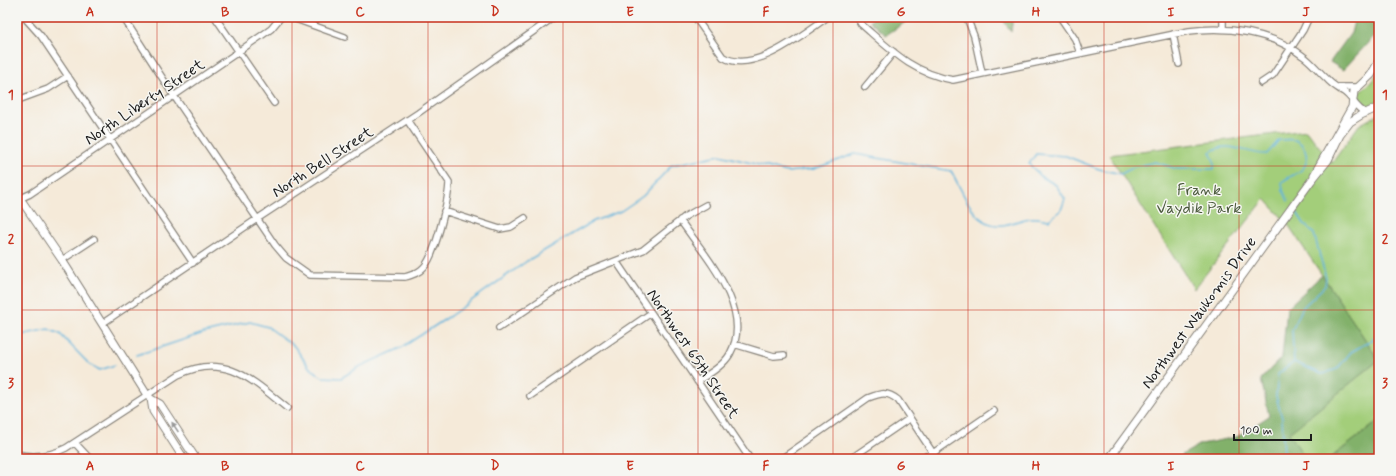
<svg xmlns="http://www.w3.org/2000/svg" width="1396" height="476" viewBox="0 0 1396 476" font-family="Mynerve,sans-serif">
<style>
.green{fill:#a3ce7a;stroke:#60754b}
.forest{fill:#82b16a;stroke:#4f6643}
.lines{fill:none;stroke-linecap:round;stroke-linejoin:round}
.stream{stroke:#61b4dc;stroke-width:1.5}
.minor-casing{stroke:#88837a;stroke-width:8}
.major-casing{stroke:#88837a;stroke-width:9}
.minor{stroke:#fff;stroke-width:5.5}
.major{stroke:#fff;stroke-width:7}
.oneway{fill:#999}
.grid{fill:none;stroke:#c8321e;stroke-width:1;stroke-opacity:0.55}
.labels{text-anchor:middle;stroke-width:3;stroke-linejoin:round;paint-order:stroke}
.street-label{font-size:16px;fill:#1c1c1c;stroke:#f6f6f2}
.park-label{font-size:16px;fill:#4b5a3d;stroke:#f6f6f2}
.neatline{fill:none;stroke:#c8321e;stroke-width:1.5}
.grid-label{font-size:13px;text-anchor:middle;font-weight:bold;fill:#c8321e}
</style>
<rect width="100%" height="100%" fill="#f6f6f2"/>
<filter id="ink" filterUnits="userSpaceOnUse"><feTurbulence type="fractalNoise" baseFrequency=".025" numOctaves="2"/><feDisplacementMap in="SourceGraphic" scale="8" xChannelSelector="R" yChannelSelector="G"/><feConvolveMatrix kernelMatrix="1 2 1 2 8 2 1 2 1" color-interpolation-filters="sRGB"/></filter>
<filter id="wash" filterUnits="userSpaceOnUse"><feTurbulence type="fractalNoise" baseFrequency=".012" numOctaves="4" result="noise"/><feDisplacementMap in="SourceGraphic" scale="16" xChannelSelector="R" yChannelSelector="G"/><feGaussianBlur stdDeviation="0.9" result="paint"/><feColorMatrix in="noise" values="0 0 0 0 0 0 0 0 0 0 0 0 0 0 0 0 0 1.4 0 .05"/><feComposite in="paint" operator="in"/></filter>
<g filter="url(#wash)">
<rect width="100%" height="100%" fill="#f5ead9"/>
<path class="green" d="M1379,71L1378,101L1372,106H1363L1360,103L1358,94L1371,82Z
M1379,114V421L1329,459H1306L1288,433L1379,360L1287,223L1265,199L1194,289L1109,155L1306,130L1332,163L1359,125Z"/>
<path class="forest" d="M876,17H913L886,35L870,21Z
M1001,17H1013L1011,32Z
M1355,17H1379L1378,32L1343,70L1330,62L1351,33Z
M1322,275L1379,360L1289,433L1306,459H1184L1182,455L1201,444L1237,437L1269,416L1261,379L1282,357L1287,308Z
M1379,421V455L1374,459H1329Z"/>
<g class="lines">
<path class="stream" d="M1294,208L1305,225L1314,234L1326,278L1325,286L1303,307L1292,330L1294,362
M17,336L48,329L60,334L90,365L100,370L115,365
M137,355L204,333L250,322L268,327L294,346L309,367L322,377L341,378L361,366L401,348L450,316L527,261L594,221L621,211L643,196L672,165L720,155L787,172L814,169L855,154L951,171C963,191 974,229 1003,225C1012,224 1021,219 1030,218C1036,217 1043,219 1049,220L1061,210L1065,199L1056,185L1042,177L1029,164L1036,154L1066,156L1099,169L1121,174L1134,167L1155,162L1177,169H1214V161L1210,152C1229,139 1247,155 1267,154L1279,140C1284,140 1290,139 1295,140C1307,144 1311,163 1300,171C1295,175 1288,177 1282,182L1283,190L1288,201
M1275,459L1284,455L1282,418L1276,396L1278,374L1294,362L1322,374L1337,369L1351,352L1379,336"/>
</g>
</g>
<g filter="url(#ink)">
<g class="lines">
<g class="minor-casing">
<path id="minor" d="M24,17L41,36L193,263
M123,17L174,96L275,245L286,258L310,275L405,277C412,275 419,273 424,267C435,256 449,198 449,182L407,120
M215,17L274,103
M290,17L345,37
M695,17L723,57C754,75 802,34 828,17
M857,17L861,24C891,50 912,73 953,80L1189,31C1227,26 1272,32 1303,56C1312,62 1319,72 1327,79C1332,85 1338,88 1344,92C1353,98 1355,108 1366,113
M1060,17L1075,39L1080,53
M967,18L974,36L982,73
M1223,29V17
M1173,34L1179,64
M1261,83L1273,75L1303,30L1309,17
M865,87L894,52
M1338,87H1357
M18,100L48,89L68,76
M17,200L30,194L238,52L271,29L281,17
M444,211L500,229L511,227L525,218
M680,220C704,255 755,309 730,354C724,365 708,375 697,381
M62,260L94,239
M616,261L750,459
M103,323L257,219L418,113L554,17
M499,328L575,277L643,250L686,216L706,205
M734,344L774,356L784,355
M530,396L651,313
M75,443L90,459
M17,454C34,458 50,456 66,448L178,375C225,352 252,380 287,408
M781,459L868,398C881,393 887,391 898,400L937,459
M850,459L910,418
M920,459L933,453L994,411"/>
</g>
<g class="major-casing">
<path id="major" d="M1314,175L1352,107L1354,91L1371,75L1379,61
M17,194L62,260L147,395L151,399L160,404L196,459
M151,399L153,411L184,459
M1109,459L1311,181L1328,160L1340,135L1350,122L1361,115L1379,107"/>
</g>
<use href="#minor" class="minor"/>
<use href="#major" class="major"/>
</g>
<defs><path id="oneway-solid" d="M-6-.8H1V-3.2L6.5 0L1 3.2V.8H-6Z"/></defs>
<use class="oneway" href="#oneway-solid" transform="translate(175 427) rotate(-124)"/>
</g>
<path class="grid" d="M157,17V459M292,17V459M428,17V459M563,17V459M698,17V459M833,17V459M968,17V459M1104,17V459M1239,17V459M17,166H1379M17,310H1379"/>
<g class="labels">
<g class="street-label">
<text transform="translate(144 101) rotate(-34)" y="6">North Liberty Street</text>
<text transform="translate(322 161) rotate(-33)" y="6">North Bell Street</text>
<text transform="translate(1198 312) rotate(-54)" y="6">Northwest Waukomis Drive</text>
<text transform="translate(694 353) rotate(56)" y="6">Northwest 65th Street</text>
</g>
<g class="park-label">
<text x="1199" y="195">Frank<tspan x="1199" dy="18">Vaydik Park</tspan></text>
</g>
</g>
<rect width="1396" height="476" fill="none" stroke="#f6f6f2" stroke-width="44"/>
<path d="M1234 434v6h77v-6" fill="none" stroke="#1c1c1c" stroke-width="2"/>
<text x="1240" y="434" font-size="12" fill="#1c1c1c" stroke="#f6f6f2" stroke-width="3" paint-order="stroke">100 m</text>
<rect x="22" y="22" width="1352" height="432" class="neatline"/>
<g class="grid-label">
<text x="90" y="16">A</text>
<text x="225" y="16">B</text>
<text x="360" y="16">C</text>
<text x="495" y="16">D</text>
<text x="630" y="16">E</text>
<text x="766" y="16">F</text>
<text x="901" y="16">G</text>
<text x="1036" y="16">H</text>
<text x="1171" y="16">I</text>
<text x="1306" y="16">J</text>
<text x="11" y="99">1</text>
<text x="1385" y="99">1</text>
<text x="11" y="243">2</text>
<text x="1385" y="243">2</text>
<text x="11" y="387">3</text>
<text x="1385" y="387">3</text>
<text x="90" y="470">A</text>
<text x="225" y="470">B</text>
<text x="360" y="470">C</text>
<text x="495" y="470">D</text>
<text x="630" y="470">E</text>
<text x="766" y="470">F</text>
<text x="901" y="470">G</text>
<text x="1036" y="470">H</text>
<text x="1171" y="470">I</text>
<text x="1306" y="470">J</text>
</g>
</svg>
